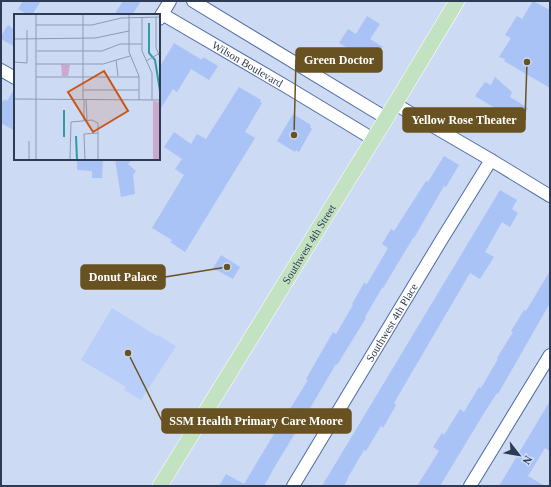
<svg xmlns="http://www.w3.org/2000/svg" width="551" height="487" viewBox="0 0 551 487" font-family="Georgia,serif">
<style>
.built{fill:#b9cff9}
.building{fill:#a9c3f6}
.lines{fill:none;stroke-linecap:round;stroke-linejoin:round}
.minor-casing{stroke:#506ca5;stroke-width:14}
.major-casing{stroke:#fff;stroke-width:16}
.minor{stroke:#fff;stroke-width:12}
.major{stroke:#c3e2c1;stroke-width:15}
.labels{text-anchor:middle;stroke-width:3;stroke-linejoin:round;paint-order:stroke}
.street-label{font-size:11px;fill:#2e3b55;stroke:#ccdaf3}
.inset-river{fill:none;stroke:#319ba4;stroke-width:2}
.inset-road{fill:none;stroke:#8d9ab4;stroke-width:1}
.view{fill:#cc5417;fill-opacity:0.15;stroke:#cc5417;stroke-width:2}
.inset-edge{fill:none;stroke:#2e3b55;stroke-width:2}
.leader{fill:none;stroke:#695222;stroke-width:1.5}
.callout-dot{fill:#695222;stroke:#ccdaf3;stroke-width:1.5}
.callout{fill:#695222;stroke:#695222;stroke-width:1.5}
.callout-label{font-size:12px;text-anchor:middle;font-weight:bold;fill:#fff}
</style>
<rect width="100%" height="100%" fill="#ccdaf3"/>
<path class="built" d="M112,308L157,336L158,335L176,346L141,400L124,390L126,387L81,360Z"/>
<path class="building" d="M23,1H41L32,15H28L18,9Z
M123,1H141L132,15H114Z
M533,1L550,10V88L504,61L505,59L499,57L511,38L505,35L517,16L522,19Z
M367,16L380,24L370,39L383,47L371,68L360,61L362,57L339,43L348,29L356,34Z
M8,25L15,30V47L1,39V36Z
M174,43L202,60L203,57L218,66L209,80L191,69L177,92L173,89L159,111V68Z
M495,77L512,92L510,97L528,108L520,123L475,96L485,82L491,85Z
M239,87L261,100L260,102L262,103L245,132L255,138L185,252L170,242L172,240L152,228L184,175L175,169L182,159L164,147L174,132L191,144L197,134L206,139Z
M15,88V131L1,123V100L4,101L5,99L7,101Z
M293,114L311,125L310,127L312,129L299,152L296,150L295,152L277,141Z
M444,156L459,165L446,187L444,186L414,238H413L383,288H382L365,317L366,318L337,365L336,364L306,415L274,468L264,486H219L226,474L244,484L289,409H290L308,380L306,379L333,332L336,334L353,305L352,304L364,283L367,284L388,248L382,244L391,229L394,231L426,181L428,182Z
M77,159H103L102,178H92V171L77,170Z
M115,159H133L128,164L136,171L133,175L135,194L121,197Z
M500,190L517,200L512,209L518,213L510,227L502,222L485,252L494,257L480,279L470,273L394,403L396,405L383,428L381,426L366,451L364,450L347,479H348L344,486H322Z
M221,255L240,267L233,279L213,268Z
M550,271V303L498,394L497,393L481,418L440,486H417L439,451L433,447L442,433L444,435L460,409L464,412L479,387L481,388L498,359L497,358L513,332L511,331L524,310L526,311Z
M550,401V451L545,448L528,476L545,486H499Z"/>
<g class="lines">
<g class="minor-casing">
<g id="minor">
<path d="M193,1L386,118"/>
<path id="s1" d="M162,14L287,87L373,139"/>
<path d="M159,19L170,1"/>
<path d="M1,70L15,78"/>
<path d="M395,104L491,160L550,196"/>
<path id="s2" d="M293,486L442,239L491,160"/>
<path d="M470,486L550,355"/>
</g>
</g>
<g class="major-casing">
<g id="major">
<path id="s3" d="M160,486L395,104L457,1"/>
</g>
</g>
<use href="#minor" class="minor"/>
<use href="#major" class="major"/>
</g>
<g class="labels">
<g class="street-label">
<text dy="4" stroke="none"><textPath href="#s1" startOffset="99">Wilson Boulevard</textPath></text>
<text dy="4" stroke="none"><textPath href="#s3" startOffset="284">Southwest 4th Street</textPath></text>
<text dy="4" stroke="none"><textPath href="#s2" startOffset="191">Southwest 4th Place</textPath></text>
</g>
</g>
<g transform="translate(14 14)">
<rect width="146" height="146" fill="#ccdaf3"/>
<path d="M47,50L56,51L54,62H48ZM139,87L146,88V146H139Z" fill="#cba9ce"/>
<path class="inset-river" d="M135,9V39L141,46L146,77M50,96V123M62,122L63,146"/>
<path class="inset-road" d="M22,0V146M69,0V85M115,0V38L125,62V86M128,3V37L138,59V86M142,3V34L146,43M22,11H78L107,4L146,3M0,25L81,24L115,17M23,37H88L106,30H128M102,46L104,62M132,47L146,39M0,48L13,49V16M22,50H89L116,42M22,63H125M69,76H125M0,85L146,86M72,85L73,106M70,106V85M15,127V146M56,146L57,108L78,106L84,109V146M71,146L70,120L84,119"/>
<path class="view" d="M90,57L114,97L79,118L54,78Z"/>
<rect width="146" height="146" class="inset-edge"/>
</g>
<path class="leader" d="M294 135L296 60M527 62L525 120M227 267L165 277M128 353L162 421"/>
<g class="callout-dot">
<circle cx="294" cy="135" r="4"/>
<circle cx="527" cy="62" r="4"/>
<circle cx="227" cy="267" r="4"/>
<circle cx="128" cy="353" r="4"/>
</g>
<g class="callout">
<rect x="296" y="48" width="86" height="24" rx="4"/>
<rect x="403" y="108" width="122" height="24" rx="4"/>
<rect x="81" y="265" width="84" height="24" rx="4"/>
<rect x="162" y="409" width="189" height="24" rx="4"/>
</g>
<g class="callout-label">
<text x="339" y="64">Green Doctor</text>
<text x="464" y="124">Yellow Rose Theater</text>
<text x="123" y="281">Donut Palace</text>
<text x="256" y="425">SSM Health Primary Care Moore</text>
</g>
<rect width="551" height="487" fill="none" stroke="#2e3b55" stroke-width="4"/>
<g transform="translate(519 455) rotate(121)" stroke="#ccdaf3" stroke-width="3" paint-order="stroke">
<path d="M0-3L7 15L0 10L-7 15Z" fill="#2e3b55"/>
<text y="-6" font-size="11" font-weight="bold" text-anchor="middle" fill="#2e3b55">N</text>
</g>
</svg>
